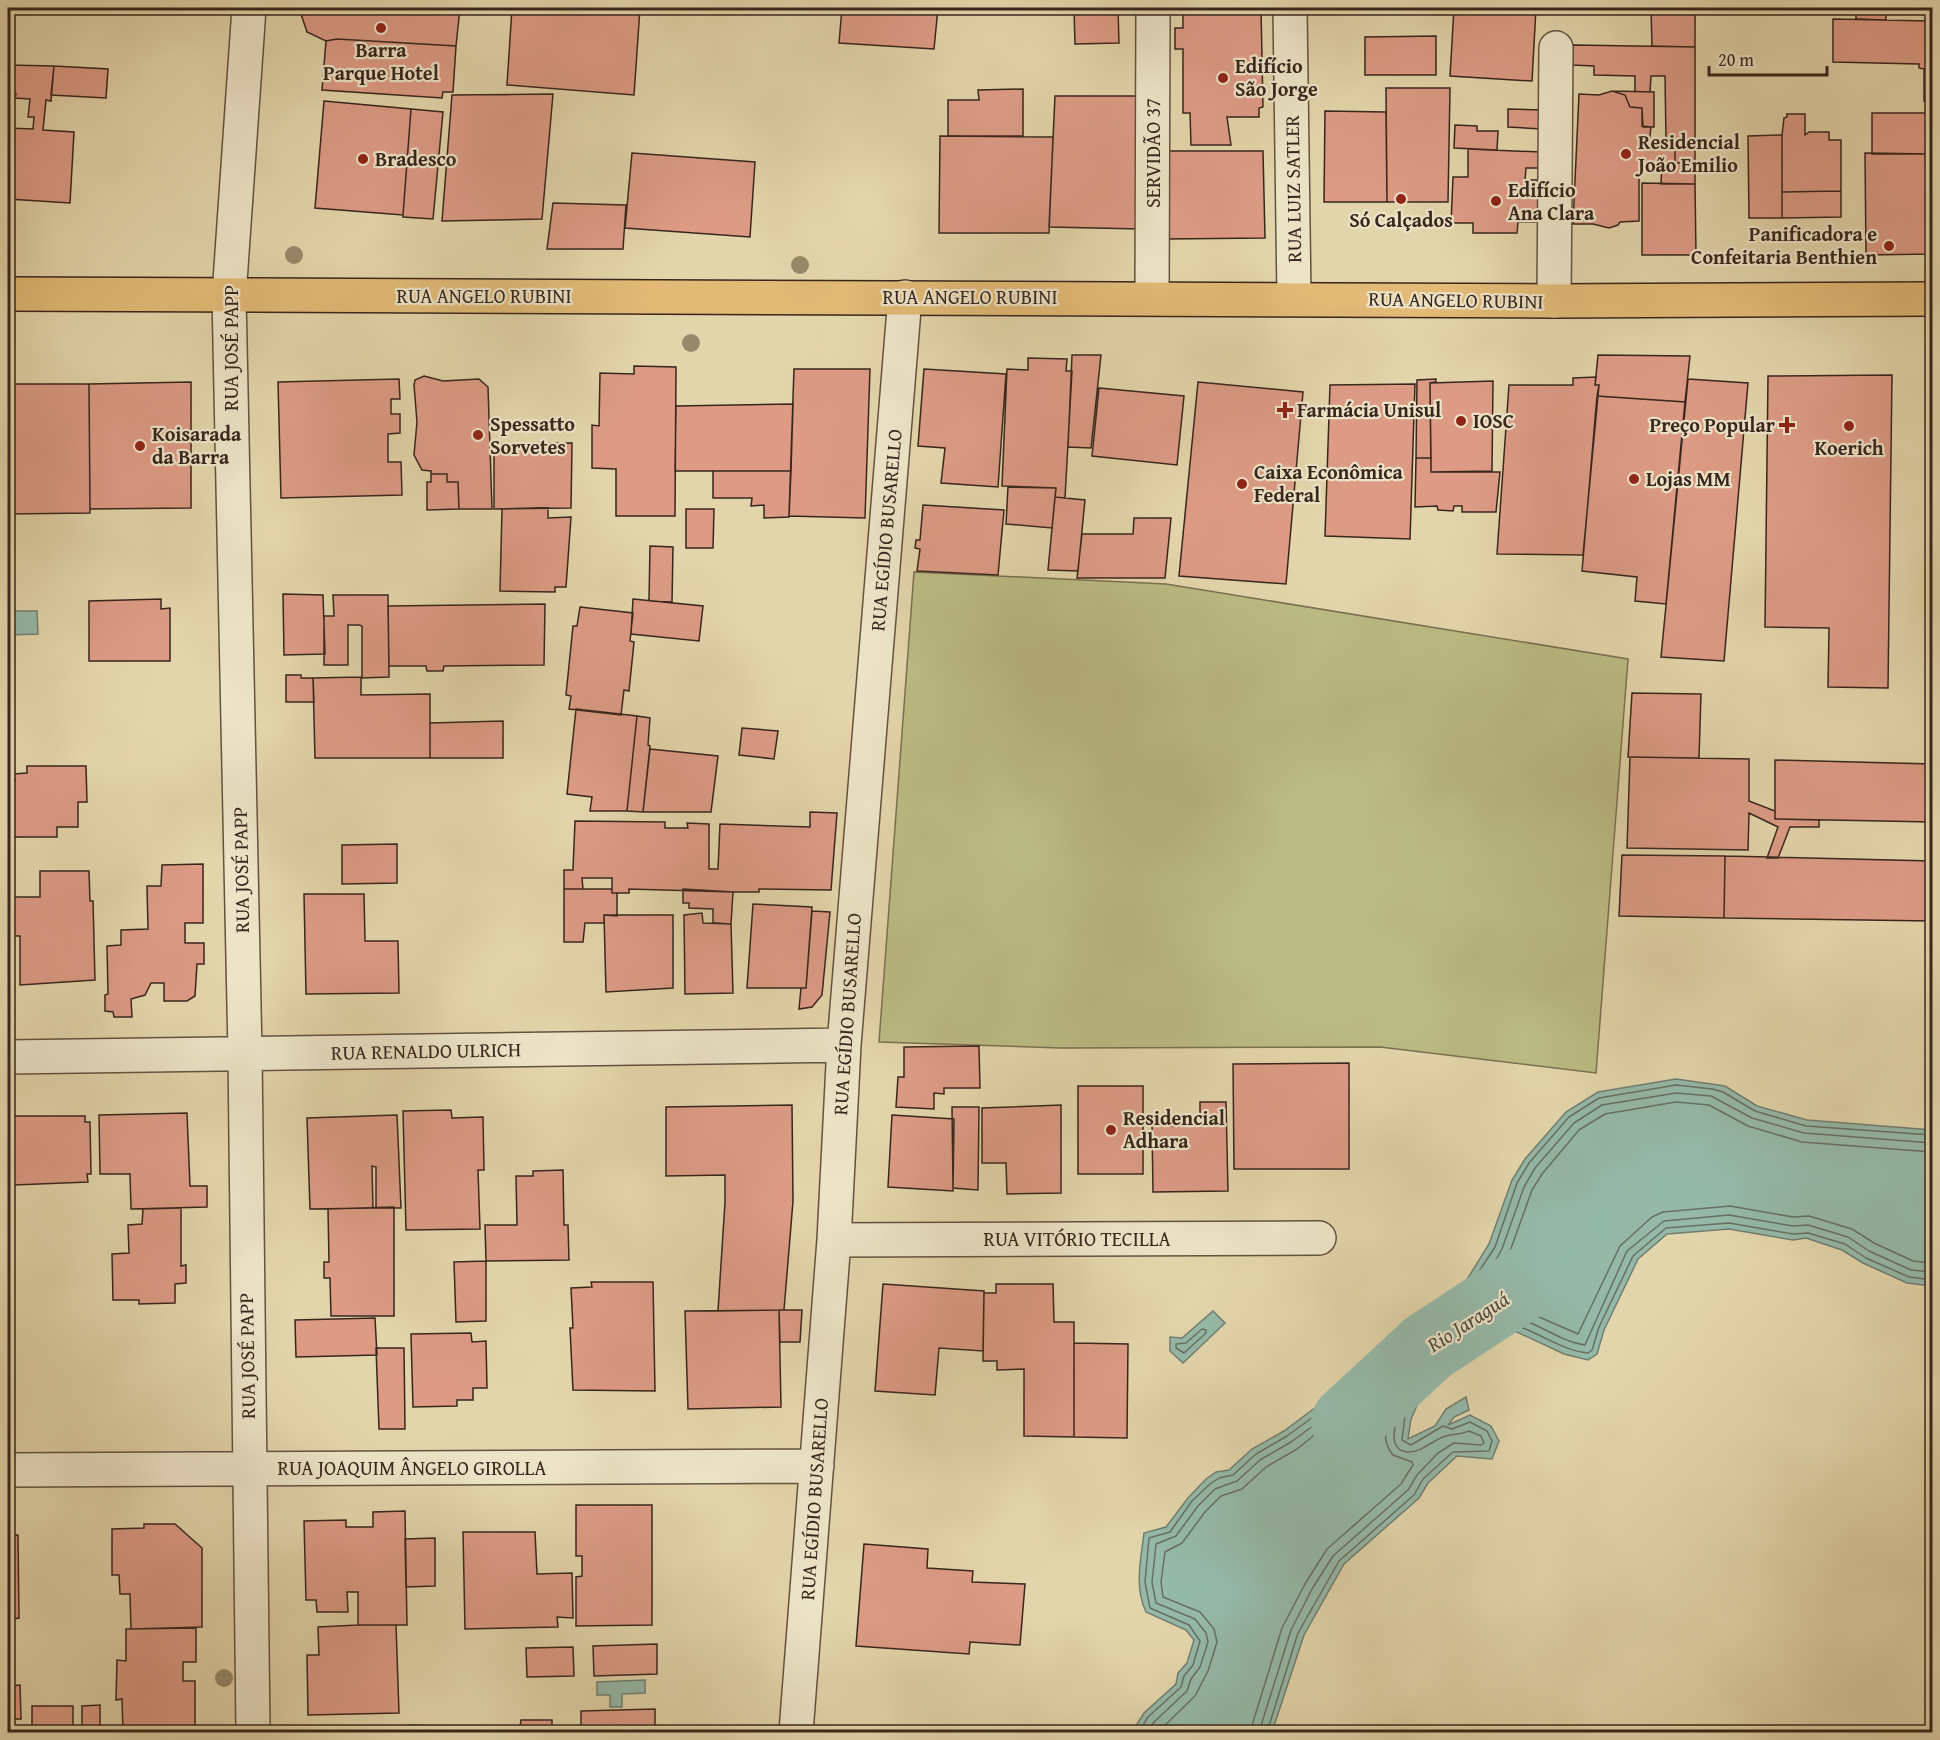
<svg xmlns="http://www.w3.org/2000/svg" width="1940" height="1740" viewBox="0 0 1940 1740" font-family="'Gentium Book Plus',serif">
<style>
.green{fill:#bbbb84;stroke:#7a7050;stroke-width:1.5}
.water{fill:#95b9a9;stroke:#707e71;stroke-width:1.5}
.lines{fill:none;stroke-linecap:round;stroke-linejoin:round}
.shore{stroke:#667062;stroke-width:1.5}
.river{stroke:#95b9a9;stroke-width:72}
.building{fill:#dd9b86;stroke:#38261c;stroke-width:1.5}
.minor-casing{stroke:#635240;stroke-width:36}
.major-casing{stroke:#38261c;stroke-width:36}
.minor{stroke:#ede4c8;stroke-width:33}
.major{stroke:#e2ba76;stroke-width:33}
.tree{fill:#97896b}
.poi-dot{fill:#8f2418;stroke:#ede4c8;stroke-width:2}
.labels{text-anchor:middle;stroke-width:4.5;stroke-linejoin:round;paint-order:stroke}
.poi-label{font-size:20px;font-weight:bold;fill:#38261c;stroke:#ede4c8;text-anchor:start}
.street-label{font-size:20px;fill:#38261c;stroke:#ede4c8}
.water-label{font-size:21px;font-style:italic;fill:#4f4b3f;stroke:#ede4c8}
</style>
<rect width="100%" height="100%" fill="#e3d5ab"/>
<filter id="stains"><feTurbulence type="fractalNoise" baseFrequency=".00333" numOctaves="4"/><feColorMatrix values="0 0 0 0 .2 0 0 0 0 .09 0 0 0 0 .02 0 0 0 .5 -.17"/></filter>
<radialGradient id="worn" r=".72"><stop offset=".6" stop-color="#630" stop-opacity="0"/><stop offset="1" stop-color="#630" stop-opacity=".3"/></radialGradient>
<path class="green" d="M914,572L1166,584L1628,659L1596,1073L1380,1047L1061,1048L879,1042Z"/>
<path class="water" d="M8,611H37L38,634L8,635Z
M1676,1079L1725,1086L1757,1106L1807,1120L1932,1130V1286L1907,1283L1863,1263L1842,1250L1806,1238L1793,1240L1729,1229L1667,1234L1638,1259L1604,1330L1597,1354L1588,1360L1564,1354L1517,1332L1480,1331L1471,1328L1447,1329L1439,1343L1425,1346L1421,1354L1432,1355L1435,1365L1411,1419L1408,1439L1435,1426L1446,1409L1466,1397L1469,1410L1454,1417L1448,1425L1470,1415L1491,1426L1499,1441L1492,1459L1457,1456L1428,1483L1419,1498L1344,1564L1304,1635L1272,1732H1132L1144,1713L1176,1684L1178,1673L1187,1663L1194,1640L1186,1630L1146,1612C1134,1587 1141,1559 1144,1533L1166,1527L1188,1498L1206,1479L1216,1472L1229,1470L1252,1449L1284,1431L1324,1401L1373,1360L1398,1332L1419,1320L1436,1302L1466,1281L1489,1244L1512,1180L1525,1159L1566,1112L1598,1092Z
M1213,1311L1225,1323L1183,1363L1170,1351V1337L1182,1338Z
M645,1680V1693L622,1694V1707H610V1695H597V1682Z"/>
<g class="lines">
<path class="shore" d="M1932,1143L1804,1133L1752,1118L1711,1096L1676,1093L1602,1105L1574,1123L1535,1168L1524,1187L1502,1249L1486,1278L1475,1291L1445,1313L1448,1316C1467,1315 1507,1314 1523,1320C1544,1327 1563,1342 1585,1345L1627,1251L1664,1221L1729,1215L1793,1226L1808,1225L1848,1237L1869,1251L1911,1270L1932,1272
M1932,1152L1802,1142L1748,1126L1709,1105L1676,1102L1605,1114L1579,1130L1542,1174L1532,1190L1509,1254L1493,1283L1475,1303L1484,1308L1523,1310L1578,1334L1620,1246L1652,1217L1663,1212L1730,1206L1793,1217L1809,1216L1852,1229L1874,1243L1913,1261L1932,1263
M1202,1329L1206,1330V1333L1184,1353L1176,1348V1344L1186,1343Z
M1139,1732L1148,1717L1181,1687L1184,1676L1193,1665L1200,1641L1189,1625L1150,1608L1145,1582L1149,1538L1170,1532L1192,1501L1210,1484L1219,1478L1233,1475L1256,1454L1287,1436L1328,1406L1377,1364L1402,1337L1423,1324L1440,1306L1470,1285L1495,1247L1517,1183L1529,1163L1569,1117L1599,1098L1676,1085L1712,1089L1723,1092L1755,1111L1806,1126L1932,1135
M1148,1732L1154,1722L1187,1691L1191,1679L1200,1667L1208,1642L1206,1633L1195,1619L1156,1603L1152,1582L1156,1544L1176,1536L1198,1506L1215,1489L1237,1481L1260,1460L1291,1442L1332,1412L1406,1346L1409,1359L1418,1370C1412,1384 1374,1450 1408,1452C1420,1453 1432,1441 1443,1437C1449,1434 1459,1435 1469,1431L1481,1436L1484,1443L1481,1445L1454,1443L1438,1453L1417,1475L1408,1490L1333,1556L1312,1589L1291,1630L1259,1732
M1158,1732L1195,1696L1208,1671L1217,1642L1214,1629L1200,1612L1163,1597L1161,1582L1165,1552L1182,1543L1205,1512L1221,1496L1242,1489L1266,1467L1297,1449L1401,1365L1407,1373C1397,1396 1373,1432 1393,1455L1412,1462L1413,1465L1401,1484L1327,1549L1305,1584L1282,1628L1250,1732
M1267,1732L1298,1633L1339,1561L1414,1495L1423,1479L1453,1452L1489,1451L1492,1441L1487,1431L1470,1422L1452,1429L1443,1426L1411,1445L1402,1440L1405,1416L1428,1365L1416,1357C1412,1341 1425,1343 1435,1337C1438,1335 1441,1328 1444,1324C1457,1321 1511,1323 1523,1328C1544,1336 1565,1351 1588,1353L1592,1350L1599,1327L1633,1256L1666,1228L1729,1223L1793,1234L1808,1233L1845,1244L1866,1258L1909,1277L1932,1280"/>
<path class="river" d="M1347,1422L1428,1347L1539,1274"/>
</g>
<path class="building" d="M299,8H460L456,46L337,39L326,41L307,32Z
M512,8H640L634,95L507,85Z
M842,8H938L934,49L839,43Z
M1074,8H1118L1119,43L1075,44Z
M1183,8H1261L1263,107L1259,108V117H1227L1231,145H1191L1190,113H1183V49H1175V28H1183Z
M1454,8H1536L1532,81L1450,76Z
M1651,8H1695V47L1652,46Z
M1856,8H1886V20L1856,19Z
M1930,8H1932V101H1924V69L1919,68V64L1833,62V19L1930,21Z
M1436,36V75H1365V37Z
M337,39L456,46L453,92H443L442,98L322,90L326,41Z
M1573,45L1695,47V163H1675V145H1670L1666,139L1665,76H1651L1650,92H1635V76L1594,75V66L1572,65Z
M8,65L54,66L51,101L46,100L43,130L74,132L70,203L8,199V128L33,129L34,117H28L30,99L15,98L16,94L8,93Z
M54,66L108,69L106,98L51,95Z
M1386,88H1450L1448,202H1387Z
M1023,89V136H948V100H979L978,90Z
M1612,91L1625,95L1630,107L1642,108V126L1651,127L1649,144L1675,145V163H1695V184H1661L1662,163L1639,164V221L1620,222L1618,225L1609,228L1593,224H1573L1579,94L1599,95Z
M1612,91L1654,92V127H1643L1642,108L1630,107L1625,95Z
M553,94L542,219L442,221L452,95Z
M1055,96H1140L1141,229L1049,227Z
M324,101L411,109L403,215L315,208Z
M411,109L443,112L433,219L403,217V215Z
M1508,109L1542,110V129L1508,127Z
M1325,111L1386,112L1387,202H1324Z
M1872,113H1930L1929,154H1872Z
M1787,114H1805V135L1809,132H1829V140H1841V191L1782,192V135L1784,118L1787,117Z
M1455,125L1477,126V131H1498L1497,150L1454,148Z
M1782,135V218H1749L1748,136Z
M940,136L1053,137L1049,233H939Z
M1468,149L1541,152V168H1526L1525,180H1542L1540,222H1518L1517,233H1473V223H1451L1453,177H1468Z
M1166,151H1263L1265,238L1167,239Z
M632,153L755,162L750,237L625,228Z
M1865,153L1932,154V254L1866,255Z
M1642,183L1695,184L1696,255H1642Z
M1841,191V217L1782,218V192Z
M553,203L626,205L623,249H547Z
M1072,355H1101L1091,448L1068,447Z
M1598,355L1690,356L1685,402L1597,396L1599,385H1595Z
M1028,358L1067,359L1066,371H1072L1065,498L1055,497L1056,488L1002,486L1007,369L1028,370Z
M634,366L676,367L675,516H616V469L592,468V425L599,426L600,373L634,374Z
M794,369H870L865,518L789,516Z
M924,369L1006,374L998,487L941,483L945,448L918,446Z
M1892,375L1888,688L1828,687L1829,628L1765,627L1768,376Z
M424,376L443,381L479,379L488,387L492,509H459L458,482H447V474H431V471L422,470L414,455L417,422L414,385L415,380Z
M1596,377L1595,385H1599L1583,555L1497,554L1509,385H1573V378Z
M399,379L400,399H391V414H400V433L388,434V462H401L402,495L281,498L278,382Z
M1436,379V382L1430,383L1431,458H1416L1417,380Z
M1688,379L1748,383L1724,661L1661,657Z
M1493,381L1492,471L1431,472L1430,383Z
M191,382V508L90,509L89,384Z
M1198,382L1303,392L1286,584L1179,576Z
M8,384H89L90,513L8,514Z
M1415,384L1410,539L1325,536L1330,385Z
M1099,388L1184,396L1177,465L1092,456Z
M1597,396L1685,402L1666,604L1635,601L1637,577L1582,571Z
M793,404L791,471H675L676,406Z
M572,443L571,508L494,509V444Z
M1416,458H1431V472H1500L1496,512H1462V506H1454L1453,511L1438,510L1437,506L1415,507Z
M713,471H791L789,517L764,518V505L751,506L752,498H713Z
M431,474H447V482H458L459,509L427,510V482H431Z
M1008,487L1056,488L1052,528L1006,524Z
M1055,497L1085,500L1078,571L1048,570Z
M923,505L1004,510L998,575L917,571L920,549L915,548L916,540H920Z
M548,508V518L571,517L566,587H555V592L500,591L502,509Z
M686,509H714L713,548H686Z
M1134,518H1171L1165,578H1077L1082,534H1133Z
M650,546L673,547L672,602L649,601Z
M283,594L323,595L325,654L284,655Z
M333,595H388L389,677L362,678V626L359,625H348V665H324V616H334Z
M161,599V609L170,608V661H89V601Z
M633,599L703,606L699,641L631,634Z
M545,604L544,665L444,666L443,671H427L426,666H389L388,606Z
M580,607L633,613L630,641L634,642L629,691L624,690L621,715L569,709L571,696L566,695L573,626H577Z
M286,675H301V678H313L314,702H286Z
M361,677V695L430,694V758H315L313,678Z
M1632,693L1701,694L1699,758L1628,757Z
M576,709L637,716L627,811H590L592,797L567,794Z
M637,716L650,718L648,745L650,746L643,812L627,811Z
M503,721V758H430V723Z
M742,728L778,731L774,759L739,755Z
M650,749L718,756L711,812H643Z
M1630,757L1749,759V801L1775,811V819L1819,820V827H1790L1778,858H1767L1778,827L1749,813L1748,850L1627,848Z
M1775,760L1932,764V822L1775,819Z
M27,766H86L87,802H78V827H57V837H8V781H15L14,774L27,773Z
M810,812L837,813L831,890L759,889V892H733L629,889V893H612V878H582L583,889H564V870H573L575,821L665,822V828H688L687,823L709,824V869H718L720,824L810,827Z
M397,844V883L342,884V845Z
M1622,855L1725,856L1724,918L1619,916Z
M1725,856L1932,861V921L1724,918Z
M203,864V923H185V943H204V964H197L195,996L187,1001H164V983H151L145,995L131,999L132,1017H114L113,1012L105,1011V995L108,994L107,946L121,945V930L148,929L147,886H161L162,865Z
M40,871H89L90,901H93L95,980L20,985V936H12L10,897H40Z
M564,889H612V893H617V916L604,915V923H585L583,942H564Z
M683,889L733,892L731,924L713,923V909L689,908V903H683Z
M304,894H364L365,941H398L399,993L306,994Z
M753,904L812,907L806,988H747Z
M812,911L830,912L822,995L812,1007L799,1009L801,988H806Z
M702,913L703,923L731,924L733,993L685,994L684,915Z
M604,915H673V988L606,992Z
M979,1046L980,1088H944V1094L934,1093V1109L896,1107L898,1077H904V1047Z
M1349,1063V1169H1234L1233,1064Z
M1078,1086H1143V1174H1078Z
M1200,1102H1226L1228,1191L1153,1192L1152,1126L1200,1125Z
M792,1105L793,1201L784,1310L718,1311L725,1202V1175L666,1176V1107Z
M1061,1105V1193L1007,1194L1006,1163H982V1108Z
M952,1107H979L978,1190L953,1188Z
M451,1110L452,1118L483,1117L484,1170H478L480,1229L406,1230L403,1111Z
M187,1113L190,1186H207V1207L131,1209L130,1174H100L99,1115Z
M397,1115L401,1208H376V1167L372,1166L373,1208L310,1209L307,1118Z
M892,1115L954,1119L953,1191L888,1187Z
M14,1116H85V1122H90L91,1174H87L88,1182L14,1185Z
M563,1170L564,1225H568L569,1260L486,1261L485,1225H517L516,1176H533V1171Z
M8,1190H14V1230H8Z
M394,1207V1316H331L330,1278H324V1262H329L328,1209Z
M181,1208V1266L186,1265V1283L175,1284V1303L139,1304V1300H113L112,1254L129,1253L128,1225L142,1224L143,1209Z
M8,1230H14V1265H8Z
M486,1261V1321L456,1322L454,1262Z
M591,1282H653L655,1391L573,1390L570,1328H573L571,1288L592,1287Z
M883,1284L984,1291L983,1351L939,1348L935,1395L875,1391Z
M996,1284H1053L1054,1322H1074V1437L1024,1436V1369L997,1370V1361H983L984,1293H996Z
M779,1310L781,1407L688,1409L685,1311Z
M779,1310H802L800,1342H780Z
M375,1318L377,1355L296,1357L295,1320Z
M471,1333L472,1342L486,1341L487,1388H473V1400H457V1406L413,1407L411,1334Z
M1074,1343L1128,1344L1127,1438L1074,1437Z
M376,1348H404L405,1429H379Z
M576,1505H652V1625L576,1626V1577L582,1576V1556H576Z
M405,1511L407,1625H358V1592H347L348,1612H317L316,1600H306L304,1521L346,1520V1527H373V1512Z
M144,1524H175L202,1548V1627L131,1629L130,1594H120L119,1575H112V1529L144,1528Z
M463,1532H535L537,1574L572,1573L573,1618L557,1617L558,1627L465,1629Z
M18,1535L19,1618L13,1619V1630H8V1536Z
M435,1538V1586L406,1587L405,1539Z
M864,1544L928,1549L927,1568L973,1571L972,1582L1025,1584L1020,1645L970,1642L969,1654L856,1646Z
M358,1625H396L399,1713L308,1715L307,1655H319L318,1627Z
M196,1628V1662H183V1681H195V1732H123L122,1699L116,1700L117,1660L126,1661V1629Z
M657,1644V1674L594,1676L593,1646Z
M573,1647L574,1676L527,1677L526,1648Z
M20,1685L21,1719H8V1686Z
M100,1705V1732H82V1706Z
M32,1706H73V1732H32Z
M655,1709V1732H581V1711Z
M521,1720H552V1732H463V1728L520,1727Z
M408,1725L445,1726V1732H408Z"/>
<g class="lines">
<g class="minor-casing">
<path id="minor" d="M249,8L229,296L245,1053L253,1732
M1290,8L1294,298
M1152,298L1153,8
M1554,301L1556,48
M8,1057L844,1045
M834,1240L1319,1238
M8,1470L817,1466
M796,1732L834,1240L844,1045L905,297"/>
</g>
<g class="major-casing">
<path id="major" d="M8,294L1554,301L1932,299"/>
</g>
<use href="#minor" class="minor"/>
<use href="#major" class="major"/>
</g>
<g class="tree">
<circle cx="294" cy="255" r="9"/>
<circle cx="800" cy="265" r="9"/>
<circle cx="691" cy="343" r="9"/>
<circle cx="224" cy="1678" r="9"/>
</g>
<g class="poi-dot">
<circle cx="381" cy="28" r="6"/>
<circle cx="1223" cy="78" r="6"/>
<circle cx="1626" cy="154" r="6"/>
<circle cx="363" cy="159" r="6"/>
<circle cx="1401" cy="199" r="6"/>
<circle cx="1496" cy="201" r="6"/>
<circle cx="1889" cy="246" r="6"/>
<path d="M1282 401h6v6h6v6h-6v6h-6v-6h-6v-6h6z"/>
<circle cx="1461" cy="421" r="6"/>
<path d="M1784 416h6v6h6v6h-6v6h-6v-6h-6v-6h6z"/>
<circle cx="1849" cy="426" r="6"/>
<circle cx="478" cy="435" r="6"/>
<circle cx="140" cy="446" r="6"/>
<circle cx="1634" cy="479" r="6"/>
<circle cx="1242" cy="484" r="6"/>
<circle cx="1111" cy="1130" r="6"/>
</g>
<g class="labels">
<g class="poi-label">
<text x="381" y="57" text-anchor="middle">Barra<tspan x="381" dy="23">Parque Hotel</tspan></text>
<text x="1235" y="73">Edifício<tspan x="1235" dy="23">São Jorge</tspan></text>
<text x="1638" y="149">Residencial<tspan x="1638" dy="23">João Emilio</tspan></text>
<text x="375" y="166">Bradesco</text>
<text x="1508" y="197">Edifício<tspan x="1508" dy="23">Ana Clara</tspan></text>
<text x="1401" y="227" text-anchor="middle">Só Calçados</text>
<text x="1877" y="241" text-anchor="end">Panificadora e<tspan x="1877" dy="23">Confeitaria Benthien</tspan></text>
<text x="1297" y="417">Farmácia Unisul</text>
<text x="1473" y="428">IOSC</text>
<text x="490" y="431">Spessatto<tspan x="490" dy="23">Sorvetes</tspan></text>
<text x="1775" y="432" text-anchor="end">Preço Popular</text>
<text x="152" y="441">Koisarada<tspan x="152" dy="23">da Barra</tspan></text>
<text x="1849" y="455" text-anchor="middle">Koerich</text>
<text x="1254" y="479">Caixa Econômica<tspan x="1254" dy="23">Federal</tspan></text>
<text x="1646" y="486">Lojas MM</text>
<text x="1123" y="1125">Residencial<tspan x="1123" dy="23">Adhara</tspan></text>
</g>
<g class="street-label">
<text transform="translate(1153 153) rotate(-90)" y="7">SERVIDÃO 37</text>
<text transform="translate(1293 189) rotate(-91)" y="7">RUA LUIZ SATLER</text>
<text x="484" y="303">RUA ANGELO RUBINI</text>
<text x="970" y="304">RUA ANGELO RUBINI</text>
<text transform="translate(1456 300) rotate(1)" y="7">RUA ANGELO RUBINI</text>
<text transform="translate(231 348) rotate(-90)" y="7">RUA JOSÉ PAPP</text>
<text transform="translate(886 530) rotate(-85)" y="7">RUA EGÍDIO BUSARELLO</text>
<text transform="translate(241 870) rotate(-91)" y="7">RUA JOSÉ PAPP</text>
<text transform="translate(847 1014) rotate(-86)" y="7">RUA EGÍDIO BUSARELLO</text>
<text transform="translate(426 1051) rotate(-1)" y="7">RUA RENALDO ULRICH</text>
<text x="1077" y="1246">RUA VITÓRIO TECILLA</text>
<text transform="translate(247 1356) rotate(-91)" y="7">RUA JOSÉ PAPP</text>
<text x="412" y="1475">RUA JOAQUIM ÂNGELO GIROLLA</text>
<text transform="translate(814 1499) rotate(-86)" y="7">RUA EGÍDIO BUSARELLO</text>
</g>
<g class="water-label">
<text transform="translate(1468 1322) rotate(-33)" y="7">Rio Jaraguá</text>
</g>
</g>
<rect width="1940" height="1740" fill="none" stroke="#e3d5ab" stroke-width="30"/>
<rect x="9" y="9" width="1922" height="1722" fill="none" stroke="#38261c" stroke-width="3"/>
<rect x="15" y="15" width="1910" height="1710" fill="none" stroke="#38261c" stroke-width="1.5"/>
<path d="M1709 66v9h118v-9" fill="none" stroke="#38261c" stroke-width="3"/>
<text x="1718" y="66" font-size="18" fill="#38261c" stroke="#ede4c8" stroke-width="4.5" paint-order="stroke">20 m</text>
<rect width="100%" height="100%" filter="url(#stains)"/>
<rect width="100%" height="100%" fill="url(#worn)"/>
</svg>
